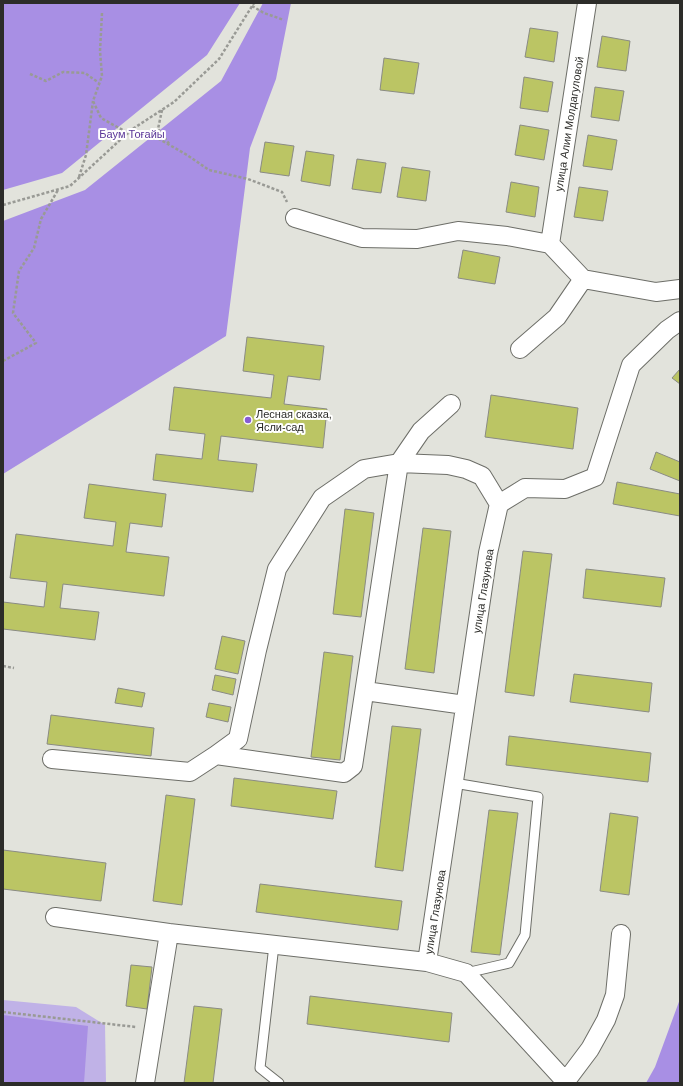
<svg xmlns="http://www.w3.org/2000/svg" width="683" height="1086" viewBox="0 0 683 1086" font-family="Arial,sans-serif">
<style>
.green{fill:#c0b2e7}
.forest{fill:#a88fe4}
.building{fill:#bbc564;stroke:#8a8b84}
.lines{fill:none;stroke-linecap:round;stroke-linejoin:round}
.service-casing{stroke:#6d6e68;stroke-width:11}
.minor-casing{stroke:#6d6e68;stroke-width:20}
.path{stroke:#999a95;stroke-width:2.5;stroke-dasharray:3 2;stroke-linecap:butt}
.service{stroke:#fff;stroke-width:9}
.minor{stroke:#fff;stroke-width:18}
.poi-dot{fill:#865cd5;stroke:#fffffe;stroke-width:1.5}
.labels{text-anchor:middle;stroke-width:4;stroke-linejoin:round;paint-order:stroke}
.street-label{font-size:11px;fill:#2c2c29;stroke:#fffffe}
.park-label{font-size:11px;fill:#5a3698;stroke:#fffffe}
.poi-label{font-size:11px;fill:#2c2c29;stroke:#fffffe;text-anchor:start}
</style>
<rect width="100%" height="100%" fill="#e2e3dc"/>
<path class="green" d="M3,1000L76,1007L105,1025L106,1083H3Z"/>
<path class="forest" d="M3,3H240L207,55L62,173L3,190Z
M263,3H291L276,79L250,148L226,336L3,474V221L85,190L221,81Z
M680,999V1083H646L655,1067Z
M3,1015L88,1026L84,1083H3Z"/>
<path class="building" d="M530,28L558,32L554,62L525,57Z
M602,36L630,41L626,71L597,67Z
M384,58L419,63L414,94L380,90Z
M524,77L553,82L548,112L520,108Z
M595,87L624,91L619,121L591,117Z
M520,125L549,130L544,160L515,155Z
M588,135L617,140L612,170L583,166Z
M265,142L294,146L289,176L260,172Z
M306,151L334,155L330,186L301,181Z
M357,159L386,163L381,193L352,189Z
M402,167L430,171L426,201L397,197Z
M511,182L539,187L535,217L506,212Z
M579,187L608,191L603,221L574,217Z
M463,250L500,257L495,284L458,278Z
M247,337L324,346L320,380L288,376L284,404L327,409L323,448L221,436L218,460L257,464L253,492L153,480L156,454L202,459L205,434L169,430L174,387L271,398L274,375L243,371Z
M680,369V384L672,378Z
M491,395L578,408L573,449L485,437Z
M656,452L680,462V481L650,469Z
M617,482L680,494V516L613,504Z
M89,484L166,494L162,527L130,523L126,552L169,557L164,596L63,584L60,608L99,612L95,640L3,629V602L44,607L47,582L10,578L16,534L113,546L116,522L84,518Z
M345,509L374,513L361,617L333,614Z
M423,528L451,531L434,673L405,669Z
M523,551L552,554L534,696L505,692Z
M586,569L665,578L661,607L583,598Z
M222,636L245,641L238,674L215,669Z
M324,652L353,656L340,760L311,757Z
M574,674L652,683L649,712L570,702Z
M215,675L236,679L233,695L212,690Z
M118,688L145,693L142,707L115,703Z
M209,703L231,707L228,722L206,717Z
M51,715L154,728L151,756L47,744Z
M392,726L421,729L403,871L375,867Z
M509,736L651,753L648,782L506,765Z
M234,778L337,791L333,819L231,806Z
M166,795L195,799L182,905L153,901Z
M489,810L518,813L500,955L471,952Z
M610,813L638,817L629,895L600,891Z
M3,850L106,863L101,901L3,889Z
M260,884L402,901L398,930L256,912Z
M131,965L152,967L147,1009L126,1006Z
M310,996L452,1013L449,1042L307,1024Z
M194,1006L222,1009L213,1083H184Z"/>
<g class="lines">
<g class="service-casing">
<path id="service" d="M454,783L538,797L525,935L509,963L466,973
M274,945L260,1068L279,1083"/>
</g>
<g class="minor-casing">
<path id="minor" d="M295,218L362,238L417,239L458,231L507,236L550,244L583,279L656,292L680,289
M550,244L587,3
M520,349L557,317L583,279
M365,691L465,705
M216,755L238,739L257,650L277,569L322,498L364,469L399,463L448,465L466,469L482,476L499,504
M52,759L190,772L216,755L344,773L353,766L399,463L421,431L451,404
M55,917L169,933L427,962L466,973L567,1083
M427,962L488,553L499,504L525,488L565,489L595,477L631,365L667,330L680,321
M566,1081L590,1049L606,1020L615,995L621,934
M145,1083L169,933"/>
</g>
<path class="path" d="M252,6L264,13L284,20
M102,13L100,51L102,76L93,101L101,118L128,133L159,139L187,155L209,170L248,179L282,192L287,202
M30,74L46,81L63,72L85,73L99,83
M162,110L158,129L170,145
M79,177L86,155L93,101
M3,205L70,186L131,130L174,102L219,59L254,3
M3,361L36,343L13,313L19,271L34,248L41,219L58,190
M3,666L14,668
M3,1012L136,1027"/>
<use href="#service" class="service"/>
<use href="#minor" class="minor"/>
</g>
<circle class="poi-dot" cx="248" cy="420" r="4"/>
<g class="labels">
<g class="street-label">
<text transform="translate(569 124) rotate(-81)" y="4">улица Алии Молдагуловой</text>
<text transform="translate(483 591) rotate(-81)" y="4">улица Глазунова</text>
<text transform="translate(435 912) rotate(-81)" y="4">улица Глазунова</text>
</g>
<g class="park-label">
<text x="132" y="138">Баум Тоғайы</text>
</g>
<g class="poi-label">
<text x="256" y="418">Лесная сказка,<tspan x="256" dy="13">Ясли-сад</tspan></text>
</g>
</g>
<rect width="683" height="1086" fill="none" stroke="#2c2c29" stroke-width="8"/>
</svg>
